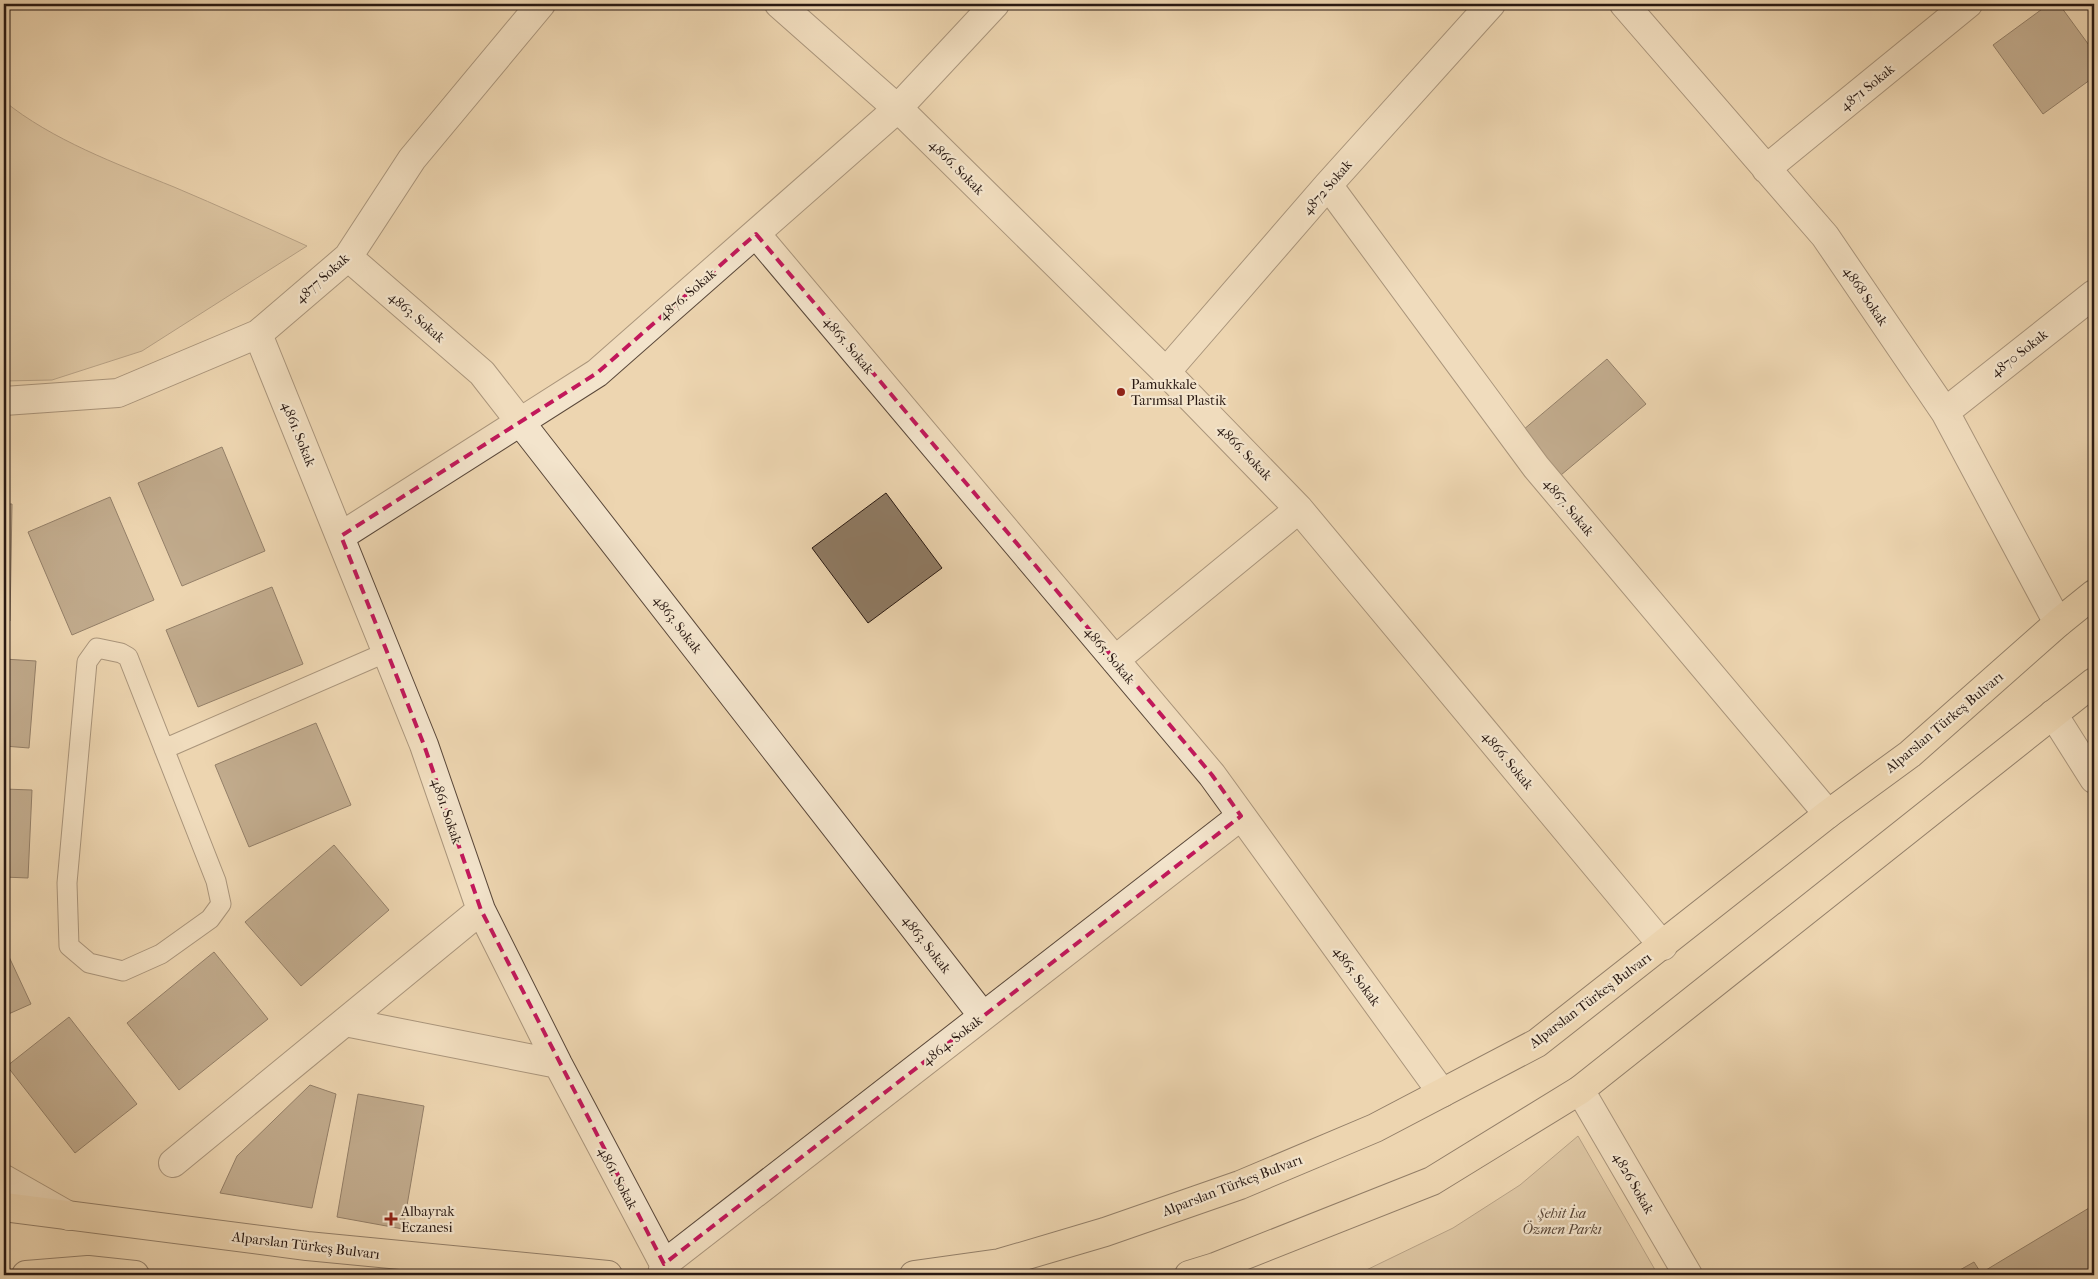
<svg xmlns="http://www.w3.org/2000/svg" width="2098" height="1279" viewBox="0 0 2098 1279" font-family="'IM FELL French Canon',serif">
<style>
.green{fill:#ccb595;stroke:#7a6754}
.building{fill:#8f7b64;stroke:#291912}
.lines{fill:none;stroke-linecap:round;stroke-linejoin:round}
.service-casing{stroke:#5a483a;stroke-width:21}
.minor-casing{stroke:#5a483a;stroke-width:30}
.tertiary-casing{stroke:#5a483a;stroke-width:30}
.primary-casing{stroke:#291912;stroke-width:30}
.service{stroke:#f3e4cc;stroke-width:19}
.minor{stroke:#f3e4cc;stroke-width:28}
.tertiary{stroke:#f3e4cc;stroke-width:28}
.primary{stroke:#edd5b0;stroke-width:28}
.marked{fill:none;stroke:#c2185b;stroke-width:4;stroke-dasharray:10 6;stroke-linejoin:round}
.poi-dot{fill:#8f2418;stroke:#f3e4cc;stroke-width:2}
.labels{text-anchor:middle;stroke-width:4.5;stroke-linejoin:round;paint-order:stroke}
.street-label{font-size:14px;fill:#291912;stroke:#f3e4cc}
.poi-label{font-size:14px;fill:#291912;stroke:#f3e4cc;text-anchor:start}
.park-label{font-size:14px;font-style:italic;fill:#5a4839;stroke:#f3e4cc}
</style>
<rect width="100%" height="100%" fill="#edd5b0"/>
<filter id="stains"><feTurbulence type="fractalNoise" baseFrequency=".004" numOctaves="4"/><feColorMatrix values="0 0 0 0 .2 0 0 0 0 .09 0 0 0 0 .02 0 0 0 .5 -.17"/></filter>
<radialGradient id="worn" r=".72"><stop offset=".6" stop-color="#630" stop-opacity="0"/><stop offset="1" stop-color="#630" stop-opacity=".3"/></radialGradient>
<path class="green" d="M4,101C52,140 117,164 174,187C219,206 263,226 307,246L142,351L52,380L4,381Z
M1578,1136L1658,1275H1356L1453,1228L1520,1185Z"/>
<path class="building" d="M2049,4H2059L2094,52V77L2043,114L1993,45Z
M1607,359L1646,404L1561,475L1523,430Z
M222,447L265,551L182,586L138,483Z
M886,493L942,568L868,623L812,548Z
M110,497L154,600L72,635L28,532Z
M4,504H12L10,621L4,620Z
M272,587L303,664L198,707L166,630Z
M4,659L36,661L29,748L4,746Z
M316,723L351,805L249,847L215,765Z
M4,789L32,790L28,878L4,877Z
M334,845L389,910L301,986L245,922Z
M4,946L31,1004L4,1016Z
M214,952L268,1019L179,1090L127,1023Z
M69,1017L137,1104L75,1153L7,1066Z
M310,1085L336,1094L312,1208L220,1193L237,1156Z
M358,1094L424,1106L403,1229L337,1217Z
M2094,1205V1275H1951L1974,1262L1981,1273Z"/>
<g class="lines">
<g class="service-casing">
<path id="service" d="M97,648L121,653L128,657L216,881L221,904L210,919L161,954L123,971L89,963L69,946L67,883L87,662Z
M164,749L387,652"/>
</g>
<g class="minor-casing">
<path id="minor" d="M779,4L908,118L1166,372L1299,509L1663,946
M1624,4L1825,236L1945,412L2058,623
M1766,169L1968,4
M1328,185L1536,467L1828,814
M756,234L1212,775L1442,1093
M348,257L482,373L983,1016
M258,334L424,745L481,910L558,1064L664,1264L662,1275
M1166,372L1328,185L1491,4
M4,401L118,393L258,334L348,257L412,159L541,4
M1945,412L2094,294
M341,536L597,373L897,109L995,4
M1115,660L1299,509
M2053,714L2094,779
M345,1022L558,1064
M1580,1090L1688,1275
M173,1163L481,910
M664,1264L1241,816"/>
</g>
<g class="tertiary-casing">
<path id="tertiary" d="M4,1179L69,1216"/>
</g>
<g class="primary-casing">
<path id="primary" d="M4,1207L307,1246L608,1275
M26,1275L88,1270L135,1275
M914,1275L1000,1263L1105,1232L1240,1185L1375,1128L1537,1043L1828,814L1910,754L2058,623L2094,594
M1189,1275L1215,1267L1432,1181L1580,1090L2094,682"/>
</g>
<use href="#service" class="service"/>
<use href="#minor" class="minor"/>
<use href="#tertiary" class="tertiary"/>
<use href="#primary" class="primary"/>
</g>
<path d="M0 0H2098V1279H0ZM756,234L1212,775L1241,816L664,1264L481,910L424,745L341,536L597,373Z" fill="#edd5b0" fill-opacity=".55" fill-rule="evenodd"/>
<path class="marked" d="M756,234L1212,775L1241,816L664,1264L481,910L424,745L341,536L597,373Z"/>
<g class="poi-dot">
<circle cx="1121" cy="392" r="5"/>
<path d="M388.5 1211.5h5v5h5v5h-5v5h-5v-5h-5v-5h5z"/>
</g>
<g class="labels">
<g class="street-label">
<text transform="translate(1867 87) rotate(-39)" y="5">4871 Sokak</text>
<text transform="translate(957 167) rotate(45)" y="5">4866. Sokak</text>
<text transform="translate(1327 187) rotate(-49)" y="5">4872 Sokak</text>
<text transform="translate(322 278) rotate(-42)" y="5">4877 Sokak</text>
<text transform="translate(687 294) rotate(-41)" y="5">4876. Sokak</text>
<text transform="translate(1866 296) rotate(56)" y="5">4868 Sokak</text>
<text transform="translate(417 317) rotate(41)" y="5">4863. Sokak</text>
<text transform="translate(849 345) rotate(50)" y="5">4865. Sokak</text>
<text transform="translate(2019 353) rotate(-38)" y="5">4870 Sokak</text>
<text transform="translate(299 434) rotate(68)" y="5">4861. Sokak</text>
<text transform="translate(1245 452) rotate(46)" y="5">4866. Sokak</text>
<text transform="translate(1569 507) rotate(50)" y="5">4867. Sokak</text>
<text transform="translate(678 624) rotate(52)" y="5">4863. Sokak</text>
<text transform="translate(1110 655) rotate(50)" y="5">4865. Sokak</text>
<text transform="translate(1944 722) rotate(-40)" y="5">Alparslan Türkeş Bulvarı</text>
<text transform="translate(1508 760) rotate(50)" y="5">4866. Sokak</text>
<text transform="translate(447 811) rotate(71)" y="5">4861. Sokak</text>
<text transform="translate(927 944) rotate(52)" y="5">4863. Sokak</text>
<text transform="translate(1357 976) rotate(54)" y="5">4865. Sokak</text>
<text transform="translate(1590 1000) rotate(-37)" y="5">Alparslan Türkeş Bulvarı</text>
<text transform="translate(952 1040) rotate(-38)" y="5">4864. Sokak</text>
<text transform="translate(618 1178) rotate(62)" y="5">4861. Sokak</text>
<text transform="translate(1634 1183) rotate(60)" y="5">4826 Sokak</text>
<text transform="translate(1232 1185) rotate(-21)" y="5">Alparslan Türkeş Bulvarı</text>
<text transform="translate(306 1245) rotate(7)" y="5">Alparslan Türkeş Bulvarı</text>
</g>
<g class="poi-label">
<text x="1131" y="389">Pamukkale<tspan x="1131" dy="16">Tarımsal Plastik</tspan></text>
<text x="401" y="1216">Albayrak<tspan x="401" dy="16">Eczanesi</tspan></text>
</g>
<g class="park-label">
<text x="1562" y="1218">Şehit İsa<tspan x="1562" dy="16">Özmen Parkı</tspan></text>
</g>
</g>
<rect width="2098" height="1279" fill="none" stroke="#edd5b0" stroke-width="20"/>
<rect x="5" y="5" width="2088" height="1269" fill="none" stroke="#291912" stroke-width="2.5"/>
<rect x="10" y="10" width="2078" height="1259" fill="none" stroke="#291912"/>
<rect width="100%" height="100%" filter="url(#stains)"/>
<rect width="100%" height="100%" fill="url(#worn)"/>
</svg>
